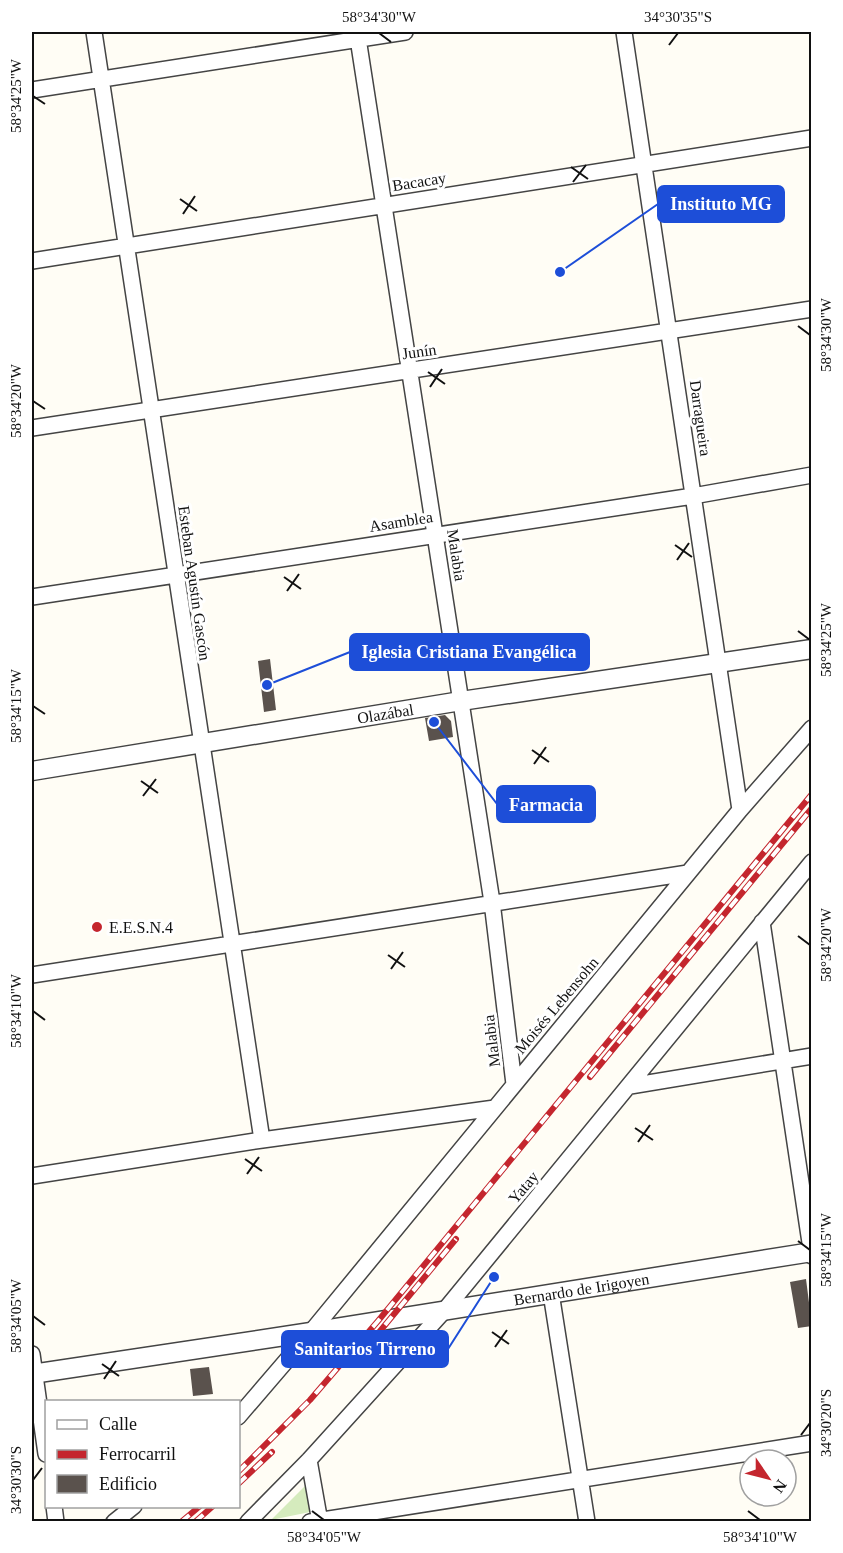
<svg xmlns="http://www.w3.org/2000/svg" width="843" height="1553" viewBox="0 0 843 1553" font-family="Georgia,serif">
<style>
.green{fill:#d5ebbd}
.building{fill:#5a524d}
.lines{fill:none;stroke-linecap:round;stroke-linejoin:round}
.minor-casing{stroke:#444;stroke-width:18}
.tertiary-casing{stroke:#444;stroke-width:21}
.minor{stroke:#fff;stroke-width:15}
.tertiary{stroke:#fff;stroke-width:18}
.rail-casing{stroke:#c4262e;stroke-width:6}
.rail{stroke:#fff;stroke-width:4;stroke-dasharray:11;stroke-linecap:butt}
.ticks{fill:none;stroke:#111;stroke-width:2}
.poi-dot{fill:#c4262e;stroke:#fff;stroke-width:2}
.labels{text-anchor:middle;stroke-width:6;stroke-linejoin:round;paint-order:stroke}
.street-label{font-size:16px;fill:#111;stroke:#fff}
.poi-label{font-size:16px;fill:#111;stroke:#fff;text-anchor:start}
.leader{fill:none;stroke:#1d4ed8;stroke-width:2}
.callout-dot{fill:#1d4ed8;stroke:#fff;stroke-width:2}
.callout{fill:#1d4ed8;stroke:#1d4ed8;stroke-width:2}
.callout-label{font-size:18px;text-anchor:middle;font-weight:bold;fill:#fff}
.neatline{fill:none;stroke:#111;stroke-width:2}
.ticks-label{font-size:15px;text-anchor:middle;fill:#111}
</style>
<rect width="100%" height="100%" fill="#fffdf5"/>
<path class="green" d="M306,1485L310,1512L271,1520Z"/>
<path class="building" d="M270,659L276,710L264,712L258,661Z
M445,715L451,721L453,737L429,741L425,718Z
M806,1279L812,1326L798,1328L790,1282Z
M209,1367L213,1394L193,1396L190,1369Z"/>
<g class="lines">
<g class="minor-casing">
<path id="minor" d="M94,32L262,1140
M357,32L492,902L514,1084
M624,32L740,810
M32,90L405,32
M32,261L812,138
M32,428L812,309
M32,597L693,496L812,475
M762,922L812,1256
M32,975L688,873
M630,1086L812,1056
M32,1176L262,1140L495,1108
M551,1293L587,1522
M32,1354L46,1454
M238,1417L311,1332L740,810L812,728
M309,1460L320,1522
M54,1506L56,1522
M114,1522L134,1506
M248,1522L309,1460L444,1311L812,862
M310,1522L812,1443"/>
</g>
<g class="tertiary-casing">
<g id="tertiary">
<path id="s1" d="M32,771L461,701L812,649"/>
<path id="s2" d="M32,1374L311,1332L812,1252"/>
</g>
</g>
<use href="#minor" class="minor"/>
<use href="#tertiary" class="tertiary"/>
<g class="rail-casing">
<path id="rail" d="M590,1077L812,808
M357,1359L456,1239
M238,1472L310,1400L378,1321L812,794
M238,1484L272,1452
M181,1522L200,1506
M195,1522L213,1506"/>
</g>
<use href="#rail" class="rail"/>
</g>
<path class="ticks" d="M379,33L391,42M669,45L678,33M33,96L45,104M571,167L588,179M573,182L586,165M180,199L197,211M183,214L195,196M798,326L810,335M428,372L445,384M430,387L442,369M33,401L45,409M675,545L692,557M677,560L689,543M284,577L301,589M287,591L299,574M798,631L810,640M33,706L45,714M532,750L549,762M534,764L546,747M141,781L158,793M143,796L156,779M798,936L810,945M388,955L405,967M391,969L403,952M33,1011L45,1020M635,1128L653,1140M638,1142L650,1125M245,1159L262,1171M247,1174L259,1157M798,1241L810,1250M33,1316L45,1325M492,1332L509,1344M495,1347L507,1330M102,1364L119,1376M104,1379L116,1361M801,1435L810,1423M33,1480L42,1468M312,1511L324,1520M748,1511L760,1520"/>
<circle class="poi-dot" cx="97" cy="927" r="6"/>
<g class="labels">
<g class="street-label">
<text transform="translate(419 181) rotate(-9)" y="6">Bacacay</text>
<text transform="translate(419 351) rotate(-8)" y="6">Junín</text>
<text transform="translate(701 418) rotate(82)" y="6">Darragueira</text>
<text transform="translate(401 521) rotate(-9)" y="6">Asamblea</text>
<text transform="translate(457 555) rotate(81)" y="6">Malabia</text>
<text transform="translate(195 583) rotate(82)" y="6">Esteban Agustín Gascón</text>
<text dy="6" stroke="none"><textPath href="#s1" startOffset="358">Olazábal</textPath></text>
<text transform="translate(556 1005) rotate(-50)" y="6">Moisés Lebensohn</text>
<text transform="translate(491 1041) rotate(-97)" y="6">Malabia</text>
<text transform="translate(523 1187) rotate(-50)" y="6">Yatay</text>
<text dy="6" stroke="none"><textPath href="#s2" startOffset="556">Bernardo de Irigoyen</textPath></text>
</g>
<g class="poi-label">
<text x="109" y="933">E.E.S.N.4</text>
</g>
</g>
<path class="leader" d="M560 272L658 204M267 685L350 652M434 722L497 804M494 1277L448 1349"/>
<g class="callout-dot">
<circle cx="560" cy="272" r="6"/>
<circle cx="267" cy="685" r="6"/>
<circle cx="434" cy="722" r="6"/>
<circle cx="494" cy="1277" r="6"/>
</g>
<g class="callout">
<rect x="658" y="186" width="126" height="36" rx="6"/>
<rect x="350" y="634" width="239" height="36" rx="6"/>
<rect x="497" y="786" width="98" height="36" rx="6"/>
<rect x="282" y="1331" width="166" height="36" rx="6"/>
</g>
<g class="callout-label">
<text x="721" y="210">Instituto MG</text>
<text x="469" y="658">Iglesia Cristiana Evangélica</text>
<text x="546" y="811">Farmacia</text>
<text x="365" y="1355">Sanitarios Tirreno</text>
</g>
<rect width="843" height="1553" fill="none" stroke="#ffffff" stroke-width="66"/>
<rect x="45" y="1400" width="195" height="108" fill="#ffffff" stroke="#a0a0a0" stroke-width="1.5"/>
<rect x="57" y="1420" width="30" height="9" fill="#ffffff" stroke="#a0a0a0" stroke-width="1.5"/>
<text x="99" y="1430" font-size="18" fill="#111111">Calle</text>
<rect x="57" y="1450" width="30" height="9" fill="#c4262e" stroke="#a0a0a0" stroke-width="1.5"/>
<text x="99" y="1460" font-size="18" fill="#111111">Ferrocarril</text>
<rect x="57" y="1475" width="30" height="18" fill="#5a524d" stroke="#a0a0a0" stroke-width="1.5"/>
<text x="99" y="1490" font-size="18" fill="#111111">Edificio</text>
<g transform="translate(768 1478) rotate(125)"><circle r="28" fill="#ffffff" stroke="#a0a0a0" stroke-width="1.5"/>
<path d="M0-4.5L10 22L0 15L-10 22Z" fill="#c4262e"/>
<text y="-9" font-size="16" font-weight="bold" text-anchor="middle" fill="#111111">N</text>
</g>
<rect x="33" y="33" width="777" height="1487" class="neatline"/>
<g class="ticks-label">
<text x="379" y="22">58°34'30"W</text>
<text x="678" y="22">34°30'35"S</text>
<text transform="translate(16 96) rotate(-90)" y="5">58°34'25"W</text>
<text transform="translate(826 335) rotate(-90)" y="5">58°34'30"W</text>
<text transform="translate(16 401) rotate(-90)" y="5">58°34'20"W</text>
<text transform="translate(826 640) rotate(-90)" y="5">58°34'25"W</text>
<text transform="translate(16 706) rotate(-90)" y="5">58°34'15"W</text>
<text transform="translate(826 945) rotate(-90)" y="5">58°34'20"W</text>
<text transform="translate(16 1011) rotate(-90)" y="5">58°34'10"W</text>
<text transform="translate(826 1250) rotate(-90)" y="5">58°34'15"W</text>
<text transform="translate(16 1316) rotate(-90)" y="5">58°34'05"W</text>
<text transform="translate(826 1423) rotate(-90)" y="5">34°30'20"S</text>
<text transform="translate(16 1480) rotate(-90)" y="5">34°30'30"S</text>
<text x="324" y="1542">58°34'05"W</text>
<text x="760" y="1542">58°34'10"W</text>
</g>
</svg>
